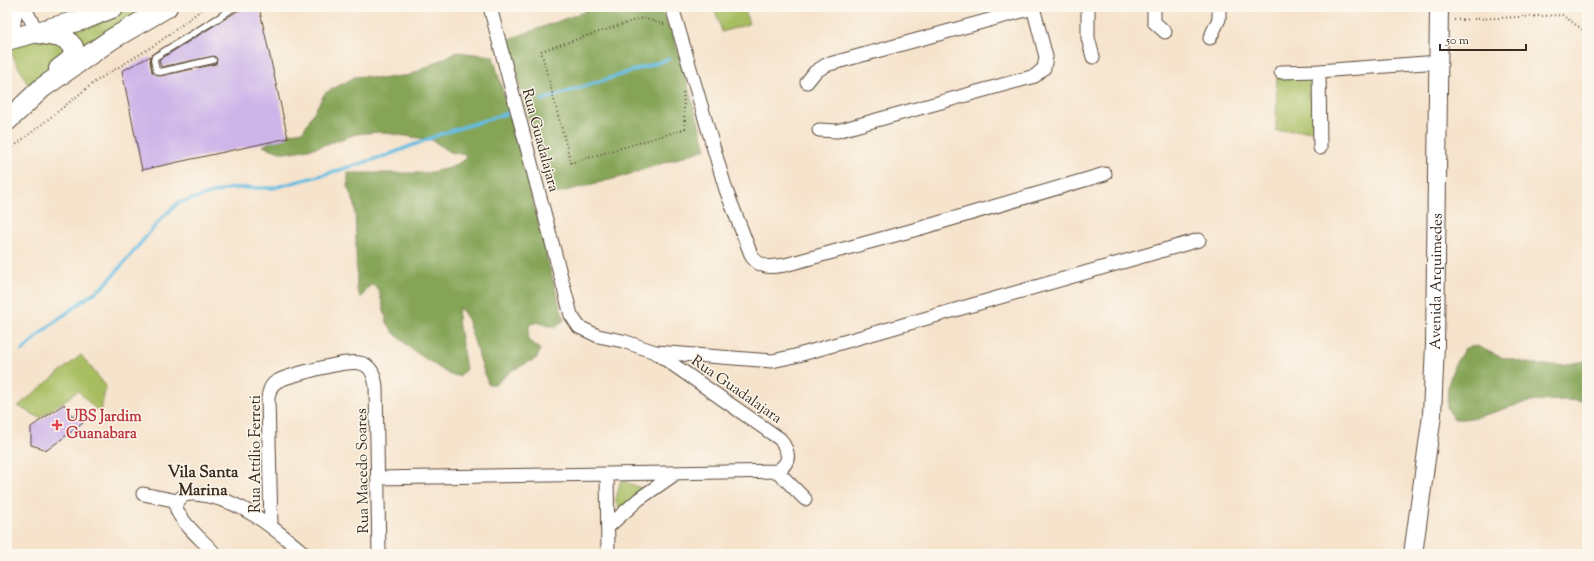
<svg xmlns="http://www.w3.org/2000/svg" width="1594" height="561" viewBox="0 0 1594 561" font-family="'Sorts Mill Goudy',serif">
<style>
.green{fill:#a7bd61;stroke:#717440}
.forest{fill:#85a457;stroke:#60673a}
.lines{fill:none;stroke-linecap:round;stroke-linejoin:round}
.stream{stroke:#64bce1;stroke-width:3.5}
.building{fill:#cdb4e9}
.lane-casing{stroke:#574638;stroke-width:8}
.street-casing{stroke:#574638;stroke-width:15}
.secondary-casing{stroke:#574638;stroke-width:20}
.primary-casing{stroke:#574638;stroke-width:22}
.path{stroke:#574638;stroke-width:2;stroke-dasharray:1 3;stroke-linecap:butt}
.lane{stroke:#fff;stroke-width:6}
.street{stroke:#fff;stroke-width:13}
.secondary{stroke:#fff;stroke-width:18}
.primary{stroke:#fff;stroke-width:20}
.health-dot{fill:#e0444e;stroke:#fbf7ec;stroke-width:1.5}
.labels{text-anchor:middle;stroke-width:3;stroke-linejoin:round;paint-order:stroke}
.street-label{font-size:15px;fill:#3b2a1e;stroke:#fbf7ec}
.health-label{font-size:15px;font-weight:bold;fill:#be3a42;stroke:#fbf7ec;text-anchor:start}
.neighbourhood-label{font-size:16px;font-weight:bold;fill:#3b2a1e;stroke:#fbf7ec}
</style>
<rect width="100%" height="100%" fill="#fbf7ec"/>
<filter id="ink" filterUnits="userSpaceOnUse"><feTurbulence type="fractalNoise" baseFrequency=".025" numOctaves="2"/><feDisplacementMap in="SourceGraphic" scale="8" xChannelSelector="R" yChannelSelector="G"/><feConvolveMatrix kernelMatrix="1 2 1 2 8 2 1 2 1" color-interpolation-filters="sRGB"/></filter>
<filter id="wash" filterUnits="userSpaceOnUse"><feTurbulence type="fractalNoise" baseFrequency=".012" numOctaves="4" result="noise"/><feDisplacementMap in="SourceGraphic" scale="16" xChannelSelector="R" yChannelSelector="G"/><feGaussianBlur stdDeviation="0.9" result="paint"/><feColorMatrix in="noise" values="0 0 0 0 0 0 0 0 0 0 0 0 0 0 0 0 0 1.4 0 .05"/><feComposite in="paint" operator="in"/></filter>
<g filter="url(#wash)">
<rect width="100%" height="100%" fill="#f6e3cc"/>
<path class="green" d="M130,7H153L71,60L28,85L7,45L80,26L123,11Z
M714,7H744L749,24L722,32Z
M1319,71L1320,130L1276,131L1277,74Z
M81,355L106,386L100,414L78,391L40,418L18,406Z
M621,480L646,490L622,510L615,502Z"/>
<path class="forest" d="M597,7H660L674,38L706,149L621,177L550,195L507,40Z
M457,52L493,56L528,182L548,262L564,320L555,328L537,322L529,325L528,340L540,349L537,358L511,371L496,384H488L466,316L459,307L458,320L466,369L460,376L450,375L411,349L393,332L387,322L379,291L375,286L370,285L361,298L357,290L355,205L348,188V173H426L450,168L466,159L465,155L450,152L432,140L379,132L356,134L318,147L293,152H280L263,146L283,134L303,131L325,93L355,77L364,76L380,79L410,75Z
M1477,346L1500,357L1537,365H1561L1587,361V402C1573,399 1539,400 1525,403C1501,408 1478,421 1453,419L1447,407L1448,385L1454,366L1465,348Z"/>
<g class="lines">
<path class="stream" d="M542,100L669,59
M22,351L43,331L81,302L104,286L161,219L178,203L231,188H273L326,174L388,155L441,134L508,113"/>
</g>
<g id="blocks">
<path class="building" d="M244,7H259L288,138L142,170L122,71L151,56L150,61L152,72L160,76L216,64L217,59L214,56L161,67L159,60Z
M64,404L72,416L77,414L83,423L47,450L31,445V427Z"/>
</g>
</g>
<g filter="url(#ink)">
<use href="#blocks" fill-opacity="0" stroke="#574638" stroke-width="1"/>
<g class="lines">
<g class="lane-casing">
<path id="lane" d="M213,60L160,72L156,70L154,60L155,57L220,17L234,7"/>
</g>
<g class="street-casing">
<path id="street" d="M24,7L38,33
M672,7L726,190L752,257C762,269 771,267 785,265L921,228L1105,174
M1088,7V38L1093,57
M1154,7V22L1165,32
M1210,38L1219,19V7
M12,39L16,7
M1319,71L1320,148
M1281,72L1319,71L1439,62
M807,82L815,72L826,65L1033,8
M819,130L837,131L1035,76L1044,68L1046,57L1033,7
M656,352L772,361L795,356L1199,240
M777,471L805,499
M607,474L608,554
M378,478L777,471C792,462 789,452 780,439L655,352L623,341L598,336L579,327L571,315L490,7
M143,494L178,501C180,499 182,496 185,495C190,493 197,494 203,495C243,501 275,529 305,554
M178,501C177,504 176,507 177,510C182,524 205,542 215,554
M271,526L268,398C269,392 270,386 276,382C285,376 335,364 347,363C354,362 363,362 368,367C374,372 375,380 376,387L379,554
M608,527L639,499L675,474"/>
</g>
<g class="secondary-casing">
<g id="secondary">
<path id="s1" d="M1413,554L1432,415L1435,344L1439,7"/>
</g>
</g>
<g class="primary-casing">
<path id="primary" d="M38,33L65,38L73,47L74,51L71,60L59,69
M7,40L85,19L114,7
M7,121L42,88L112,39L167,7"/>
</g>
<path class="path" d="M1454,20L1562,15L1582,29L1587,42
M664,24L642,18L541,51L571,163L685,129L683,90
M7,152L96,81L158,43L205,7"/>
<use href="#lane" class="lane"/>
<use href="#street" class="street"/>
<use href="#secondary" class="secondary"/>
<use href="#primary" class="primary"/>
</g>
</g>
<path class="health-dot" d="M55 419h4v4h4v4h-4v4h-4v-4h-4v-4h4z"/>
<g class="labels">
<g class="street-label">
<text transform="translate(541 140) rotate(75)" y="5">Rua Guadalajara</text>
<text dy="5" stroke="none"><textPath href="#s1" startOffset="274">Avenida Arquimedes</textPath></text>
<text transform="translate(737 389) rotate(35)" y="5">Rua Guadalajara</text>
<text transform="translate(255 454) rotate(-90)" y="5">Rua Attílio Ferreti</text>
<text transform="translate(362 471) rotate(-91)" y="5">Rua Macedo Soares</text>
</g>
<g class="health-label">
<text x="66" y="421">UBS Jardim<tspan x="66" dy="17">Guanabara</tspan></text>
</g>
<g class="neighbourhood-label">
<text x="203" y="477">Vila Santa<tspan x="203" dy="18">Marina</tspan></text>
</g>
</g>
<rect width="1594" height="561" fill="none" stroke="#fbf7ec" stroke-width="24"/>
<path d="M1440 44v6h86v-6" fill="none" stroke="#3b2a1e" stroke-width="2"/>
<text x="1446" y="44" font-size="12" fill="#3b2a1e" stroke="#fbf7ec" stroke-width="3" paint-order="stroke">50 m</text>
</svg>
